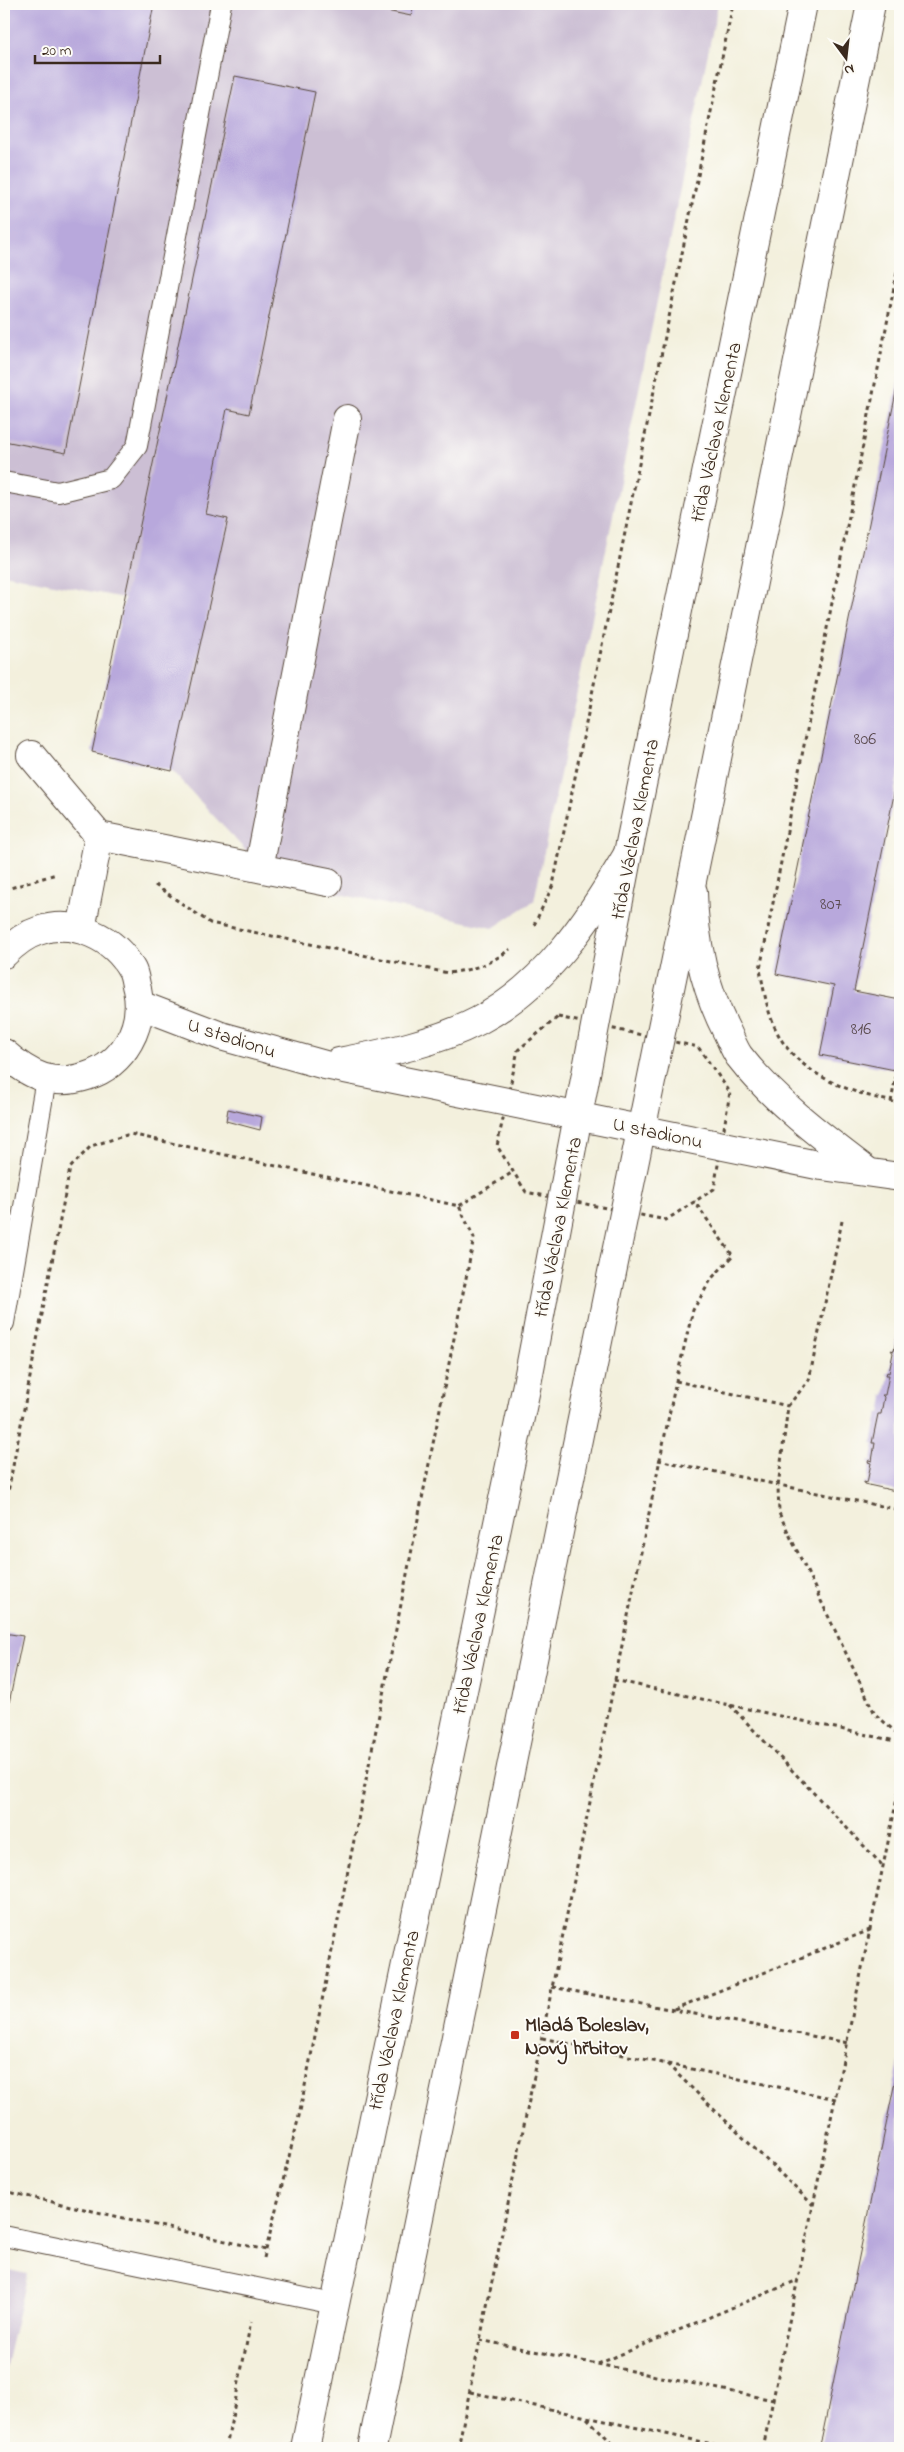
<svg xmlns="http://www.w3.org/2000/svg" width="904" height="2452" viewBox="0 0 904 2452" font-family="'Indie Flower',sans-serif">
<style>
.industrial{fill:#ccbfd4}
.building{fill:#b8a8dc}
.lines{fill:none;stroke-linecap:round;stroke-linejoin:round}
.lane-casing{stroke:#57483b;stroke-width:22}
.street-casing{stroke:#57483b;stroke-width:30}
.secondary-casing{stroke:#57483b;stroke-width:30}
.path{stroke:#57483b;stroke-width:3;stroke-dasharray:4 4;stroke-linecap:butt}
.lane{stroke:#fff;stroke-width:20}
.street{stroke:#fff;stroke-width:28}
.secondary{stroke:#fff;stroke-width:28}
.poi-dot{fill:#c8321e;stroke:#fdfcf7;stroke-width:2}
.labels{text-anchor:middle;stroke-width:4;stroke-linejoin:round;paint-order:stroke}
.number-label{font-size:18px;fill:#5a4a4e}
.street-label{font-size:20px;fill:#3b2a1e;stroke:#fdfcf7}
.poi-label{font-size:20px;font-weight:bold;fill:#3b2a1e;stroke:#fdfcf7;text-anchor:start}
</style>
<rect width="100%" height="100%" fill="#fdfcf7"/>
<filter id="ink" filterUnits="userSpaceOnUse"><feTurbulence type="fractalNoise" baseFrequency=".02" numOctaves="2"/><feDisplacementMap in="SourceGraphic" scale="10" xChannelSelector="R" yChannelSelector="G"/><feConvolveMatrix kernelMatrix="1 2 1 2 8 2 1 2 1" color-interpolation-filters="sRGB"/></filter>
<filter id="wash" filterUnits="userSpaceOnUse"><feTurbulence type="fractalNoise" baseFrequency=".0096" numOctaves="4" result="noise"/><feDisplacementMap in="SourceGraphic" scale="20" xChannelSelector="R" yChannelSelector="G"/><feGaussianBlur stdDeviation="1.12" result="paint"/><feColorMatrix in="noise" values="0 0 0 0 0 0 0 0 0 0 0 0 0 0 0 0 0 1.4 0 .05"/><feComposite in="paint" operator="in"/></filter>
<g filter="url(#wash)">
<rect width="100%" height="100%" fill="#f3f0dd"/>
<path class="industrial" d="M4,4H718L534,901L493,928L272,879L172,771L92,752L128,599L4,574Z
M4,2269L27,2274L4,2374Z"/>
<g id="blocks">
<path class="building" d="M4,4H154L66,453L4,441Z
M352,4H414L411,16Z
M235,76L315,92L249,414L227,409L206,514L228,519L172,771L92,752Z
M900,373V765L854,991L900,1000V1071L820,1055L834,986L776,974Z
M228,1109L262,1117L260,1130L226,1121Z
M899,1324H900V1492L864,1484V1482L867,1483L871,1463L868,1462L869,1460L872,1461L875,1443H872L878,1414H881L884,1397L882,1395H885L889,1375H886L887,1372L889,1373L893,1353L891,1350L894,1351Z
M4,1633L23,1636L9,1703L4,1702Z
M899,2062L900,2448H819L822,2437Z"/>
</g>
</g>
<g filter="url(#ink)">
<use href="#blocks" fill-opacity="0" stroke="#57483b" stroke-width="1"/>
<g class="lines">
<g class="lane-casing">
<path id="lane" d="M4,482L58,492L111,479L137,446L221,4
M4,1323L46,1079
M4,2236L334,2304"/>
</g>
<g class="street-casing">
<path id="street" d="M31,755L99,836L81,929
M99,836L328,882
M259,868L347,419
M693,892C694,941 705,989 727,1032C731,1040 734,1049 739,1056C774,1101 822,1137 867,1171
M4,954C14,944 25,935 38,931C74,918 115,938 132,970C135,976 135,983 137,989C145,1026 124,1064 87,1076C53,1087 30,1076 4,1053
M140,1005L221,1036L325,1065L822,1166L900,1177
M339,1062C386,1053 435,1043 478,1021C545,986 589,920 626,857"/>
</g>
<g class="secondary-casing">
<path id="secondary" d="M305,2448L527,1384L628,853L803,4
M372,2448L871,4"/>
</g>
<path class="path" d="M900,257L760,969C764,991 767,1012 777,1032C799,1076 855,1095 900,1103
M155,885L210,923L448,973C473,970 491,964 510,949
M4,890L56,874
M534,925L553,885L733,4
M558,1017L698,1047L730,1092L714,1189L666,1220L526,1192L497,1146L518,1050Z
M891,1102L897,1070
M842,1221L809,1380L788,1406L778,1487L779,1513L875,1714L900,1736
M676,1381L788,1406
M658,1460L900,1510
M4,1513L70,1168L91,1146L130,1134L459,1206L513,1172
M614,1680L900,1742
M730,1705L883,1866
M552,1987L848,2043
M674,2009L870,1930
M542,2038L836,2099
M667,2064L813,2205
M4,2191L266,2250
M264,2258L299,2116L474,1238L459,1206
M480,2340L773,2400
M598,2364L798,2280
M470,2392L731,2448
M587,2418L617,2448
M226,2448L251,2321
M458,2448L676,1381L693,1310L712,1278L733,1256L694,1201
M763,2448L900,1784"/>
<use href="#lane" class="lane"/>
<use href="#street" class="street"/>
<use href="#secondary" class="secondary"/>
</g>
</g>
<rect class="poi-dot" x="510" y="2030" width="10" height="10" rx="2.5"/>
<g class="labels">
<g class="number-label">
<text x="865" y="744">806</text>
<text x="831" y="909">807</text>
<text x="861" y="1034">816</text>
</g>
<g class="street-label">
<text transform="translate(715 432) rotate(-78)" y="7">třída Václava Klementa</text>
<text transform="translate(634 829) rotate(-79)" y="7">třída Václava Klementa</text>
<text transform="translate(232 1037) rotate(18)" y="7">U stadionu</text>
<text transform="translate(658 1132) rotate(12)" y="7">U stadionu</text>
<text transform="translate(557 1227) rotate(-79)" y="7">třída Václava Klementa</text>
<text transform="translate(477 1624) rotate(-78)" y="7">třída Václava Klementa</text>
<text transform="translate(393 2020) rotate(-78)" y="7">třída Václava Klementa</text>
</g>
<g class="poi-label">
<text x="525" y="2031">Mladá Boleslav,<tspan x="525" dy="23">Nový hřbitov</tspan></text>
</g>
</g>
<rect width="904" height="2452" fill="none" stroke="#fdfcf7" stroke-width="20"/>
<g transform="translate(846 58) rotate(165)" stroke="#fdfcf7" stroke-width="4" paint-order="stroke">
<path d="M0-4L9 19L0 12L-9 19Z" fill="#3b2a1e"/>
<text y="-8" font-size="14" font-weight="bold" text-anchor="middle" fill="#3b2a1e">N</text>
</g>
<path d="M35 55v8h125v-8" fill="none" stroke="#3b2a1e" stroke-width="2.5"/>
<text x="42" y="55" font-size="15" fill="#3b2a1e" stroke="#fdfcf7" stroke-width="4" paint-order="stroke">20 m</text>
</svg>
